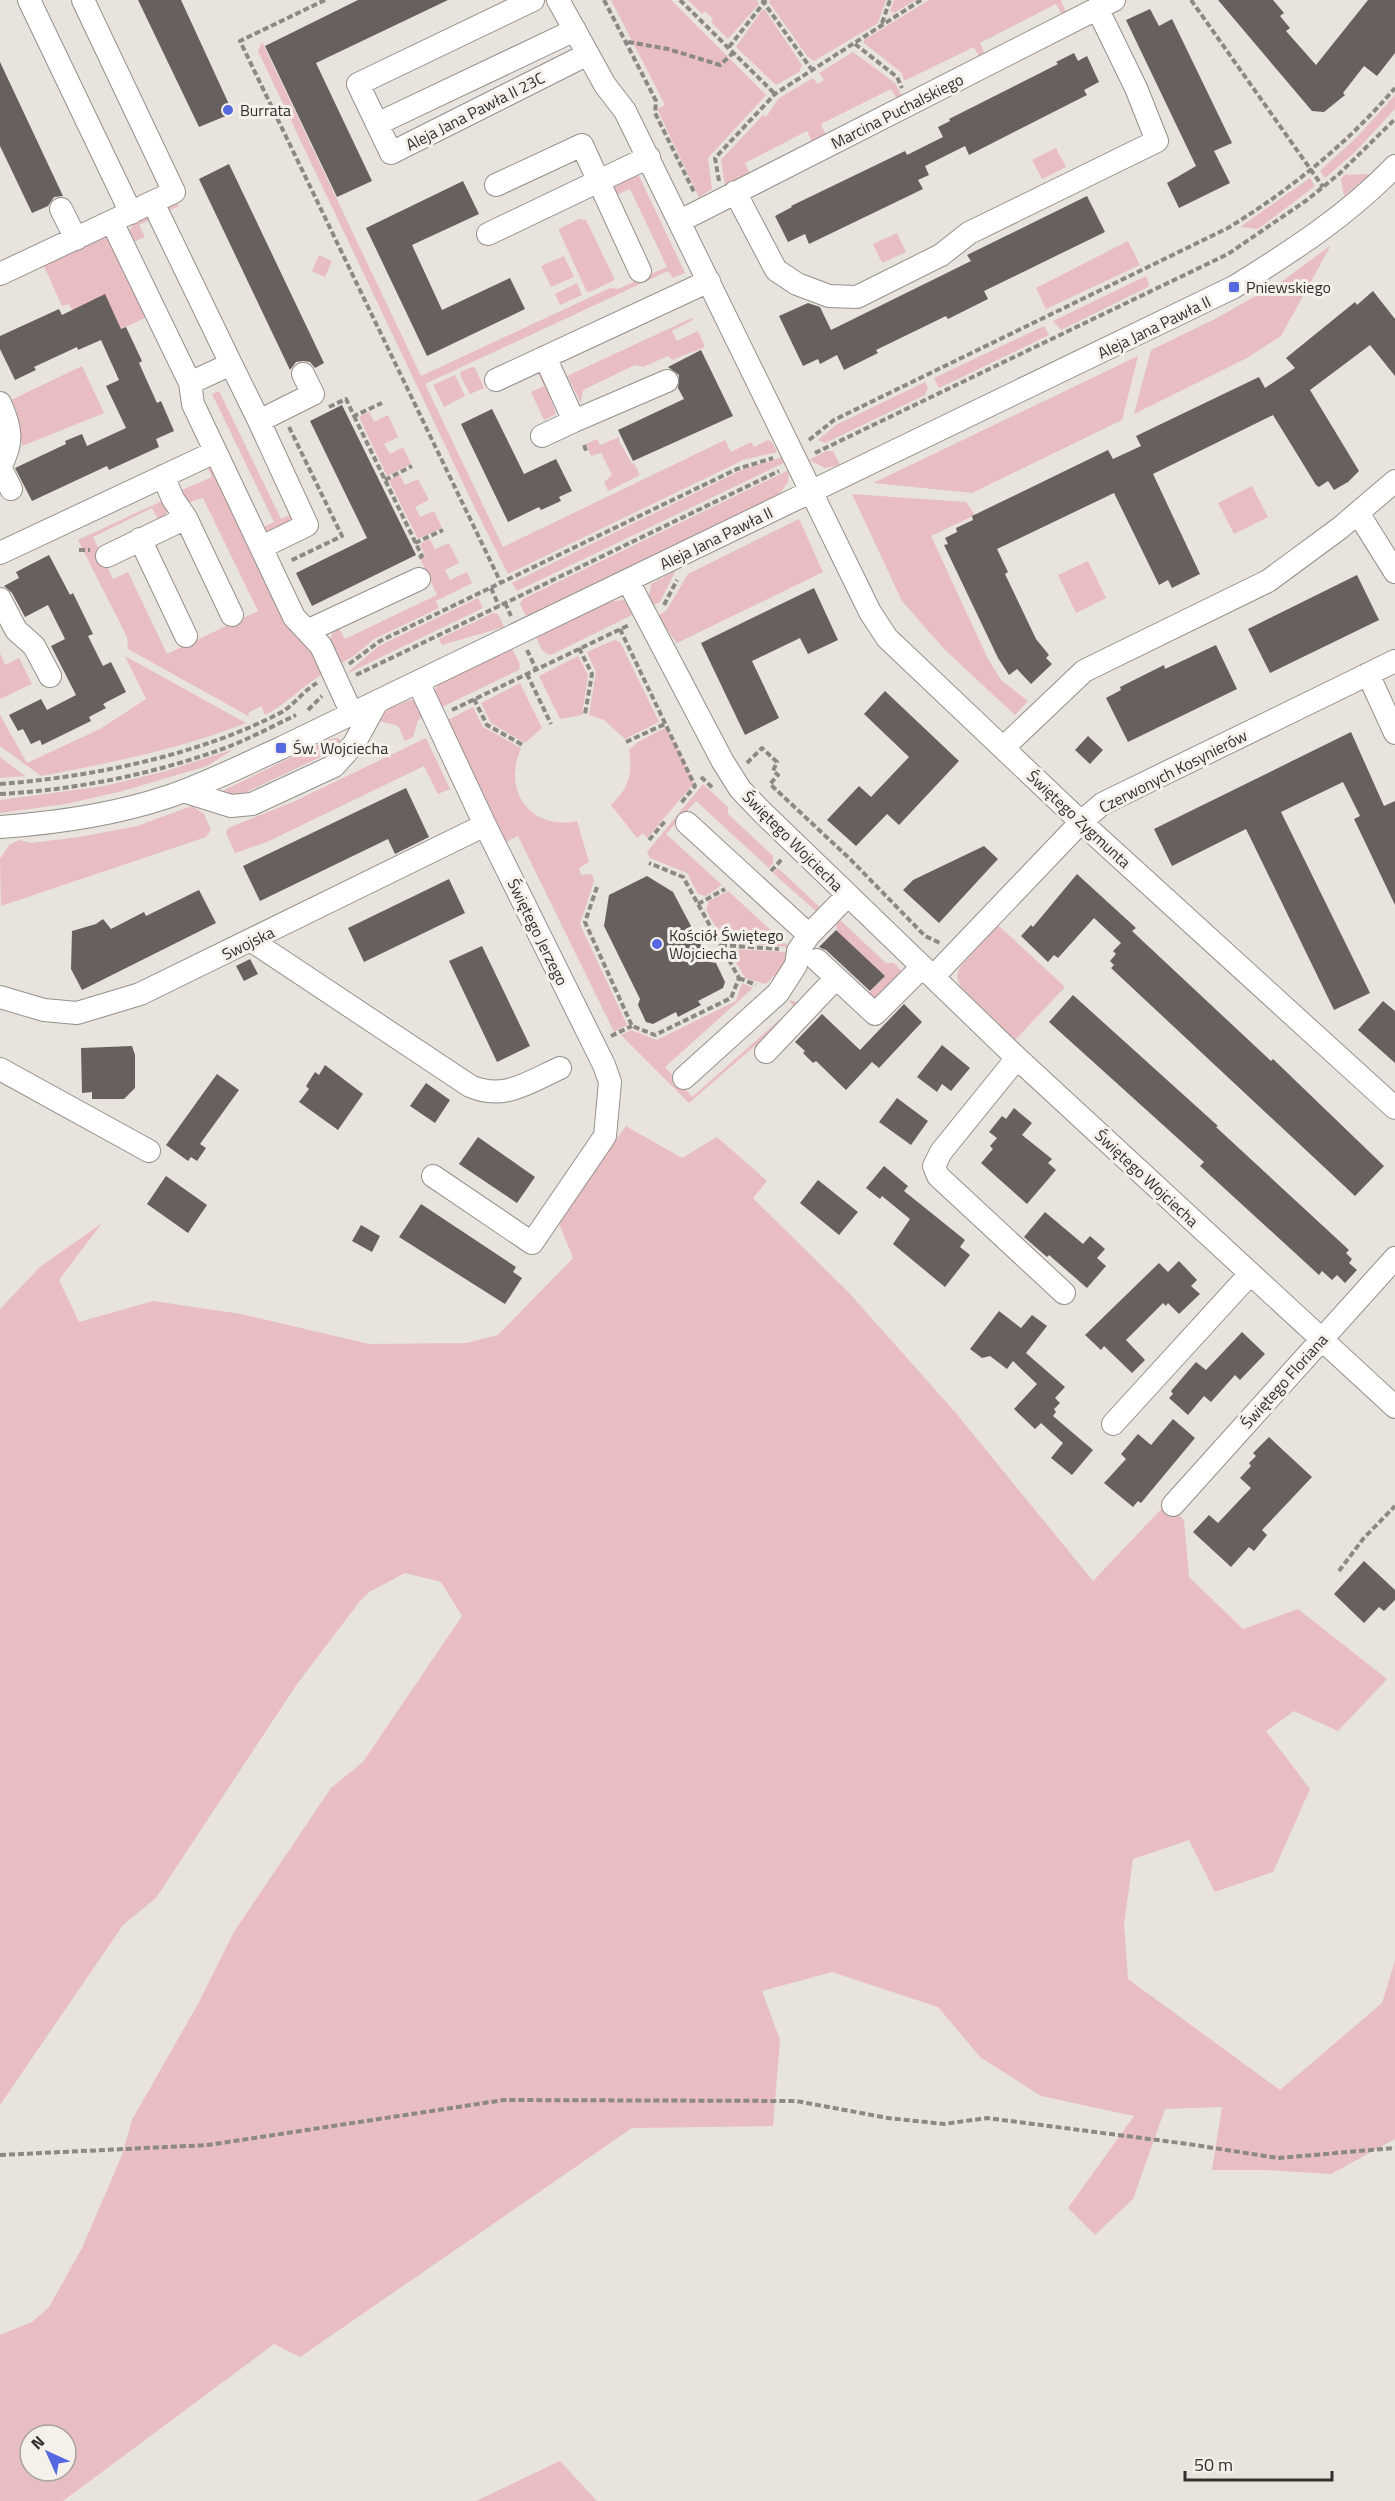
<svg xmlns="http://www.w3.org/2000/svg" width="1395" height="2501" viewBox="0 0 1395 2501" font-family="'Titillium Web',sans-serif">
<style>
.green{fill:#e8bec3;fill-rule:evenodd}
.building{fill:#67605e}
.lines{fill:none;stroke-linecap:round;stroke-linejoin:round}
.minor-casing{stroke:#94908a;stroke-width:24}
.path{stroke:#8c8884;stroke-width:4;stroke-dasharray:6 3;stroke-linecap:butt}
.minor{stroke:#fff;stroke-width:22}
.poi-dot{fill:#5469df;stroke:#f5f0ea;stroke-width:2}
.labels{text-anchor:middle;stroke-width:6;stroke-linejoin:round;paint-order:stroke}
.poi-label{font-size:16px;fill:#32302e;stroke:#f5f0ea;text-anchor:start}
.street-label{font-size:16px;fill:#32302e;stroke:#f5f0ea}
</style>
<rect width="100%" height="100%" fill="#e8e3dd"/>
<path class="green" d="M611,0H671L766,95L708,158L712,189L699,197L657,109L665,105Z
M688,0H757L759,4L728,39L711,22L713,19L705,11L702,14Z
M770,0H886L878,23L814,61L807,56L769,2Z
M894,0H915L894,13L890,11Z
M929,0H1061L1067,15L1063,17L1056,4L980,43L986,56L980,59L974,47L904,81L902,73L864,43V40Z
M762,10H765L802,65L799,72L776,85L736,47Z
M262,42L421,376L610,288L618,289L667,267L630,189L614,196L611,186L635,175L639,176L685,273L673,278L668,271L425,384L503,547L725,440L731,452L751,442L754,447L768,440L772,442L777,452L743,460L508,574L473,504L258,51Z
M853,52L895,83L903,98L898,101L891,89L821,124L826,135L812,142L807,131L745,163L750,174L725,186L721,160L763,115L766,117L779,98L813,78L818,84L824,80L819,73Z
M1395,95V109L1355,152L1325,178L1320,171L1358,136Z
M1056,148L1066,167L1042,179L1032,160Z
M1370,174L1344,196L1341,179L1344,175Z
M1310,178L1315,186L1258,229L1240,227Z
M177,201L179,206L139,225L145,237L131,243L129,232L134,222Z
M579,219L586,220L614,278L613,281L589,292H587L559,231V229Z
M897,233L906,252L882,263L873,244Z
M103,238L108,239L149,316L121,329L104,295L72,310L69,304L62,306L43,264Z
M1128,241L1140,265L1046,309L1036,288Z
M1331,245L1281,336L1247,358L1134,414L1151,350L1217,318L1284,280Z
M319,255L332,261L325,277L312,271Z
M564,256L574,277L551,287L541,266Z
M1146,276L1149,283L1148,287L1061,330L1053,321Z
M577,283L582,295L560,305L555,294Z
M692,318L693,320L672,331L677,341L698,331L705,347L672,360L668,356L643,367L635,365L583,390L581,403L567,376Z
M1044,326L1049,335L939,388L934,378Z
M1138,356L1122,420L972,493L873,483Z
M82,366L104,413L22,446L16,410L11,400Z
M472,367L475,368L484,388L470,394L460,375L461,372Z
M537,371H541L556,414L544,420L531,392L544,386Z
M455,375L465,396L444,407L433,385Z
M925,382L928,388L925,395L825,443L818,440L836,425Z
M219,391L281,519L294,513L293,519L267,534L260,529L274,522L212,394Z
M369,412L374,422L388,415L398,437L384,444L390,454L403,447L411,464L387,476L359,417Z
M619,437V441L632,464L634,463L640,475L608,491L604,482L612,475L601,453L591,456L586,444L597,439L600,445Z
M826,451H833L840,465L825,468L809,460Z
M786,456L788,461L517,591L512,583L744,469Z
M206,465L214,469L314,653L323,674C302,686 287,704 265,715L261,706L248,713L250,717L128,649L127,637L78,540L166,499C169,510 169,514 159,521L152,508L93,537L113,579L128,572L167,654L258,611L203,498L186,503L177,492L212,477Z
M789,470L788,482L779,495L526,616L520,604L523,599Z
M400,475L405,485L418,479L429,500L415,507L420,517L434,511L442,528L418,539L389,480Z
M1252,486L1268,517L1234,534L1218,503Z
M852,494L966,502L975,515L931,536L987,657L1001,680L1028,701L1015,715L945,650L902,601Z
M799,519L823,572L677,643L657,616L666,611L688,574Z
M430,539L435,549L449,543L459,563L445,570L450,580L467,572L472,583L436,601L439,608L374,639L355,655L340,664C333,649 325,638 338,626L345,639L437,595L420,558L425,556L420,544Z
M1088,561L1106,598L1076,613L1058,575Z
M676,570L660,602L652,606L649,597L651,584Z
M478,598L483,608L346,674L379,646Z
M624,600L636,613L553,654L549,655L542,650L536,637L607,602Z
M493,613L498,614L504,627L442,645L439,639Z
M614,640L620,642L659,722L625,739L604,720L589,715L596,672L587,652Z
M512,649L520,664L519,670L440,708L434,691L439,684Z
M0,653L5,665L19,658L32,684L0,699Z
M125,656L246,723C181,749 110,763 41,776L0,746V715L27,763L100,729L146,699Z
M578,656L588,675L582,715L560,719L539,676Z
M520,683L542,728L525,743L491,723L481,703Z
M410,700L416,701L426,716L418,720L413,737L405,741L398,726L380,721L388,709Z
M473,707L483,727L521,748C502,790 530,831 577,821L589,862L579,868L581,875L592,874L594,881L580,924L627,1025L614,1032L518,836L506,842L446,721Z
M667,727L694,783L647,838L643,833L637,838L611,805C629,788 633,773 629,750L638,742Z
M338,738L341,741L340,745L333,751L234,798L220,792L329,739Z
M426,738L450,789L438,794L424,766L267,842L235,853L226,833L228,828L293,802Z
M234,749L207,766L123,791L66,804L0,813V800L104,786L166,771Z
M0,757L25,776L0,778Z
M703,784L728,807V814L773,856V863L769,868L696,801L666,834L722,885L706,896L698,894L687,873L650,858L647,852Z
M192,806L204,814L211,830L206,837L1,906L0,859L9,845L19,840L31,843L79,837L137,826Z
M778,868L824,911L820,915L773,873Z
M728,891L787,945V947L724,941L706,910L709,901Z
M839,919L886,963H894L903,973L877,1004L867,995L885,976L837,931L836,922Z
M998,925L1065,987L1015,1040L960,986L957,976L960,967Z
M728,949L788,952L789,961L766,984L745,978Z
M742,983L753,988L665,1067L692,1097L794,1007L789,1000L803,1004L689,1103L621,1035L631,1030L657,1040L736,1001Z
M626,1126L682,1158L717,1137L767,1181L753,1198L849,1293L955,1412L1093,1581L1166,1504L1184,1520L1189,1577L1243,1629L1298,1609L1387,1679L1338,1731L1294,1711L1266,1731L1310,1789L1273,1872L1215,1892L1189,1840L1133,1859L1124,1924L1128,1979L1280,2090L1382,2003L1395,1961V2139L1331,2174L1265,2170H1212L1222,2107L1165,2109L1133,2199L1095,2235L1068,2208L1134,2116L1041,2096L980,2057L938,2007L832,1972L762,1991L780,2040L773,2126L632,2128L300,2357L274,2344L63,2501H0V2335L32,2322L49,2307L82,2248L122,2155L132,2120L199,2002L234,1932L331,1788L363,1762L462,1616L441,1582L405,1573L369,1592L360,1601L297,1684L156,1898L123,1925L0,2105V1309L40,1267L102,1223L59,1280L79,1322L153,1301L241,1314L369,1344L466,1343L498,1335L573,1258L557,1219ZM30,2435H66V2471H30Z
M560,2461L597,2501H476Z"/>
<path class="building" d="M138,0H181L233,113L199,127Z
M358,0H448L316,63L372,181L337,197L265,46Z
M1218,0H1273L1284,13L1280,16L1290,28L1286,31L1316,65L1368,0H1395V53L1377,76L1364,66L1343,93L1345,95L1324,112L1312,111Z
M1150,9L1159,26L1172,19L1232,143L1214,151L1230,183L1179,208L1167,183L1196,166L1126,20Z
M1074,53L1078,61L1087,56L1099,82L1084,90L1087,95L969,155L965,146L925,166L929,175L918,180L923,189L809,244L805,234L788,242L775,216L792,207L791,206L905,151L907,155L943,137L938,127L950,121L949,119L1058,64L1056,62Z
M0,62L63,196L54,197L48,206L32,213L0,146Z
M229,164L324,363L315,368L310,362L303,361L296,362L290,370L199,179Z
M463,181L479,214L412,245L442,310L510,278L525,309L427,356L366,228Z
M1087,196L1105,232L984,291L988,299L948,319L946,316L876,350L878,353L844,370L837,355L820,364L818,359L803,366L779,316L808,303L820,307L831,330L971,261L967,255Z
M1373,291L1395,319V376L1370,345L1310,390L1359,471L1348,482L1334,490L1328,481L1319,487L1316,485L1273,415L1153,474L1200,574L1172,588L1168,580L1159,585L1114,493L997,549L1008,572L1005,574L1036,639L1049,655L1046,658L1052,664L1031,684L1017,669L1009,675L998,658L944,545L948,544L945,538L957,532L956,528L973,520L972,516L1108,450L1113,459L1141,446L1136,436L1259,377L1265,388L1295,368L1286,358L1355,302L1357,305Z
M105,294L121,329L126,327L142,361L139,363L157,403L161,401L174,431L156,439L159,447L109,470L107,466L32,501L15,468L66,444L65,441L82,434L87,446L126,428L106,386L119,380L101,340L78,350L77,347L34,367L36,370L15,380L0,349V336L59,309L62,315Z
M701,350L733,416L633,461L618,430L684,399L678,388L679,375L668,367Z
M342,405L416,555L312,606L296,573L367,538L310,421Z
M492,409L524,474L556,459L572,491L559,497L561,501L541,510L539,507L508,522L461,424Z
M49,555L70,595L73,593L93,634L88,636L103,666L111,662L126,692L103,704L106,708L89,717L91,721L42,745L40,740L31,744L23,729L18,731L9,715L41,699L47,710L76,695L51,646L65,639L48,605L25,617L12,593L4,586L19,578L16,572Z
M1357,575L1379,620L1270,673L1248,629Z
M814,588L838,640L808,654L800,638L752,661L779,718L745,735L701,643Z
M1216,645L1237,689L1128,742L1106,698L1121,690L1120,687L1164,665L1165,669Z
M885,691L959,761L899,825L887,814L856,846L827,820L859,786L871,797L909,757L864,714Z
M1351,732L1384,806L1395,801V905L1354,819L1360,816L1343,782L1281,812L1370,993L1334,1010L1246,829L1172,866L1154,829Z
M1088,736L1103,750L1090,764L1075,750Z
M406,788L429,837L395,854L388,839L260,901L243,866Z
M984,846L998,859L939,923L903,890L913,880Z
M1077,874L1136,928L1132,931L1271,1061L1273,1059L1384,1166L1355,1196L1111,968L1114,965L1110,961L1116,954L1113,951L1121,943L1094,918L1058,958L1054,955L1048,962L1021,936L1031,925L1033,927Z
M647,876L673,892L710,962L716,963L725,982L723,988L698,1001L701,1005L678,1017L676,1012L653,1024L646,1022L638,1005L640,999L604,926L609,895Z
M449,879L465,913L364,962L348,928Z
M199,890L216,923L82,990L71,969L72,931L96,924L103,919L111,929L144,912L146,916Z
M836,930L885,976L870,991L826,950L819,947Z
M482,946L530,1046L497,1062L449,961Z
M250,959L258,974L244,981L236,966Z
M1073,995L1218,1126L1216,1127L1349,1250L1346,1253L1352,1259L1349,1263L1357,1270L1345,1283L1337,1275L1332,1280L1322,1271L1319,1275L1200,1166L1204,1162L1049,1022Z
M1383,1001L1395,1011V1063L1358,1030Z
M904,1004L922,1022L879,1068L872,1062L846,1090L816,1061L813,1063L803,1053L805,1051L795,1042L822,1014L860,1050Z
M942,1045L970,1068L951,1091L942,1084L937,1092L917,1077Z
M132,1046L135,1055V1088L124,1099H92V1092L82,1093L81,1048Z
M325,1065L363,1094L338,1130L299,1102L309,1089L306,1086L315,1072L319,1075Z
M217,1074L239,1090L200,1144L206,1148L197,1161L191,1157L188,1161L166,1145Z
M426,1083L450,1100L435,1123L410,1106Z
M897,1098L928,1121L911,1145L879,1122Z
M1014,1108L1032,1123L1022,1135L1052,1159L1048,1163L1056,1170L1027,1204L981,1163L993,1149L990,1146L997,1138L989,1132L1002,1116L1006,1119Z
M478,1137L535,1177L517,1203L459,1164Z
M884,1166L908,1186L904,1191L965,1240L960,1247L970,1255L945,1287L893,1244L910,1219L882,1196L880,1199L866,1188Z
M166,1176L207,1205L188,1233L147,1204Z
M818,1180L858,1212L839,1235L800,1203Z
M421,1204L516,1267L513,1272L522,1278L505,1304L399,1237Z
M1045,1212L1083,1244L1090,1236L1105,1249L1097,1258L1106,1266L1087,1288L1049,1255L1047,1257L1024,1237Z
M361,1225L380,1236L372,1252L352,1241Z
M1179,1261L1197,1280L1191,1286L1200,1294L1179,1314L1168,1303L1166,1306L1163,1303L1126,1340L1145,1360L1132,1373L1104,1346L1101,1350L1085,1335L1159,1263L1168,1272Z
M999,1311L1021,1328L1032,1315L1047,1326L1026,1353L1065,1387L1055,1398L1060,1403L1054,1409L1056,1412L1053,1416L1093,1450L1072,1475L1051,1458L1063,1443L1041,1423L1035,1429L1014,1409L1037,1384L1013,1361L1007,1369L990,1356L982,1358L970,1349Z
M1242,1332L1265,1354L1240,1380L1235,1375L1211,1402L1204,1396L1188,1415L1169,1398L1173,1394L1171,1391L1196,1362L1206,1370Z
M1173,1419L1195,1438L1141,1503L1138,1501L1133,1507L1104,1483L1126,1459L1121,1454L1138,1434L1151,1445Z
M1269,1437L1312,1477L1262,1530L1267,1535L1254,1551L1249,1547L1231,1567L1193,1532L1209,1515L1218,1523L1251,1488L1240,1478L1251,1466L1249,1463L1256,1456L1253,1453Z
M1364,1561L1395,1590V1600L1384,1611L1379,1607L1364,1623L1334,1594Z"/>
<g class="lines">
<g class="minor-casing">
<path id="minor" d="M29,0L131,213
M533,0L358,84L391,153L588,54
M558,0L605,85L625,111L870,612L887,638L1081,822L1395,1108
M377,124L575,30
M496,185L582,145L640,271
M735,192L776,270L797,284L829,296L857,297L941,255L969,233L1157,141L1136,88L1097,8
M61,209L76,239
M159,215L231,364L190,383
M680,221L1114,0
M112,222L190,383L193,404L294,617L321,646L352,714
M488,234L649,157
M0,274L174,192L83,0
M231,364L259,421L313,394L303,374
M496,380L709,281
M0,403C11,428 14,442 0,467L11,489
M259,421L307,525L262,547
M574,421L667,381
M542,436L574,421L545,357
M163,476L173,499L186,518L232,615
M1358,513L1395,572
M140,539L186,636
M0,553L215,452
M107,556L186,518
M628,581L723,762L740,789L762,812L1017,1058L1395,1407
M0,599L16,630L34,646L50,676
M307,631L419,579
M1368,674L1395,733
M418,682L485,825L604,1065L610,1082L605,1136L532,1243L433,1176
M1003,748L1084,671L1268,581L1340,528L1395,481
M183,791L231,806L252,804L334,766L354,744L377,702
M687,823L809,935L848,895
M0,827C56,823 113,815 167,797C206,784 243,765 281,748L1234,287C1291,252 1348,215 1395,166
M252,941L470,1086C504,1101 529,1082 560,1068
M817,960L875,1014L922,967
M933,977L1081,822L1102,804L1395,661
M0,997L44,1010L77,1013L140,994L485,825
M766,1052L836,978
M1017,1058L941,1152L934,1166L938,1176L1064,1293
M0,1069L149,1151
M684,1078L778,993L796,965L798,951L809,935
M1113,1424L1250,1274
M1173,1505L1395,1258"/>
</g>
<path class="path" d="M325,0L240,41L501,583
M604,0L651,91L656,101L655,113L694,192
M680,0L775,94
M762,0L812,70
M1191,0L1323,187
M882,23L890,0
M628,42L668,49L720,65L734,52
M855,44L897,77L902,88
M729,47L766,0
M719,181L715,158L775,94L921,0
M329,407L346,399L354,416L382,403
M354,416L422,556L417,559
M289,427L342,536L290,561
M809,440L834,420L1228,228C1291,189 1346,145 1395,88
M584,445L587,453
M815,453L1228,254L1307,200L1339,174L1395,119
M385,480L412,466
M415,543L443,530
M79,550H90
M491,588L499,606
M505,603L511,616
M664,605L677,580
M620,629L695,786L681,803
M579,648L592,674L585,714
M527,650L536,669
M349,664L380,641L737,469L773,458
M527,674L551,724
M356,675L779,471
M474,699L487,725L523,745
M308,710L322,696
M452,710L629,625
M626,742L665,724
M747,763L762,748L777,762L773,771L778,775L770,784L850,859L925,936L940,943
M701,777L714,789
M0,784C92,777 200,755 282,712C295,704 303,691 317,683
M0,794C75,790 154,774 225,748C249,739 273,726 296,715
M649,840L666,820
M771,871L783,858
M597,887L585,922L632,1026L655,1035L731,998L739,978L683,877L649,863
M698,904L725,889
M721,945L779,949
M739,978L756,985
M611,1036L632,1026
M1339,1571L1363,1539L1395,1506
M0,2155L208,2145L504,2100L796,2101L888,2118L944,2124L987,2118L1188,2144L1278,2158L1395,2148"/>
<use href="#minor" class="minor"/>
</g>
<g class="poi-dot">
<circle cx="228" cy="110" r="6"/>
<rect x="1228" y="281" width="12" height="12" rx="3"/>
<rect x="275" y="742" width="12" height="12" rx="3"/>
<circle cx="657" cy="944" r="6"/>
</g>
<g class="labels">
<g class="poi-label">
<text x="240" y="116">Burrata</text>
<text x="1246" y="293">Pniewskiego</text>
<text x="293" y="754">Św. Wojciecha</text>
<text x="669" y="941">Kościół Świętego<tspan x="669" dy="18">Wojciecha</tspan></text>
</g>
<g class="street-label">
<text transform="translate(475 111) rotate(-27)" y="6">Aleja Jana Pawła II 23C</text>
<text transform="translate(897 111) rotate(-27)" y="6">Marcina Puchalskiego</text>
<text transform="translate(1154 327) rotate(-26)" y="6">Aleja Jana Pawła II</text>
<text transform="translate(716 538) rotate(-26)" y="6">Aleja Jana Pawła II</text>
<text transform="translate(1173 771) rotate(-27)" y="6">Czerwonych Kosynierów</text>
<text transform="translate(1079 819) rotate(43)" y="6">Świętego Zygmunta</text>
<text transform="translate(793 841) rotate(45)" y="6">Świętego Wojciecha</text>
<text transform="translate(538 932) rotate(64)" y="6">Świętego Jerzego</text>
<text transform="translate(248 943) rotate(-26)" y="6">Swojska</text>
<text transform="translate(1147 1178) rotate(43)" y="6">Świętego Wojciecha</text>
<text transform="translate(1284 1381) rotate(-48)" y="6">Świętego Floriana</text>
</g>
</g>
<g transform="translate(48 2453) rotate(315)"><circle r="28" fill="#f5f0ea" stroke="#a7a39f" stroke-width="1.5"/>
<path d="M0-4.5L10 22L0 15L-10 22Z" fill="#5469df"/>
<text y="-9" font-size="16" font-weight="bold" text-anchor="middle" fill="#32302e">N</text>
</g>
<path d="M1185 2471v9h147v-9" fill="none" stroke="#32302e" stroke-width="3"/>
<text x="1194" y="2471" font-size="18" fill="#32302e" stroke="#f5f0ea" stroke-width="4.5" paint-order="stroke">50 m</text>
</svg>
